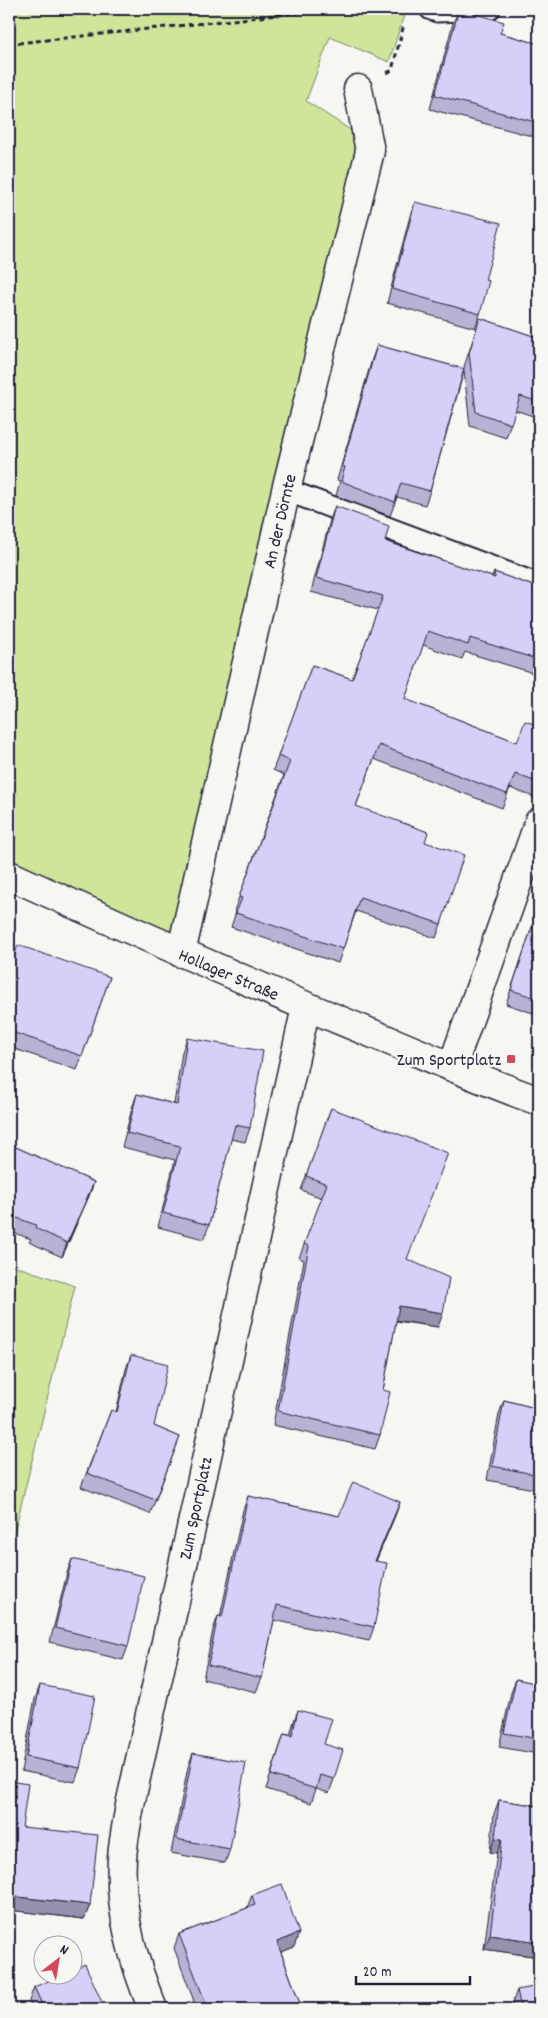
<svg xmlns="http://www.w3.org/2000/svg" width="548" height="2018" viewBox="0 0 548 2018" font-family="Dekko,sans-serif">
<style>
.green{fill:#cee59a;stroke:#78846a}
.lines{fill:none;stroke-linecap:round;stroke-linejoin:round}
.service-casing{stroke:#22223b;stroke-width:25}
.minor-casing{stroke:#22223b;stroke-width:31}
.tertiary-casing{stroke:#22223b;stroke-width:31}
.path{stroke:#22223b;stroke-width:3;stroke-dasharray:5 4;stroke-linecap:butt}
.service{stroke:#f6f6f2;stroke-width:21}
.minor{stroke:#f6f6f2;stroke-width:28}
.tertiary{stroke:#f6f6f2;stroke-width:28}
.wall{fill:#b8b3d5;stroke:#22223b}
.shaded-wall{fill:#9692ae;stroke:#22223b}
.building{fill:#d6d0f8;stroke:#22223b}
.poi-dot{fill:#d1495b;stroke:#f6f6f2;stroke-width:2}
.labels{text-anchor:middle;stroke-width:4.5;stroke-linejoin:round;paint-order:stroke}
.street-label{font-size:18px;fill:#22223b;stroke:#f6f6f2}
.poi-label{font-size:18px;fill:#22223b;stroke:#f6f6f2;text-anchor:end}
</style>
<rect width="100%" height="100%" fill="#f6f6f2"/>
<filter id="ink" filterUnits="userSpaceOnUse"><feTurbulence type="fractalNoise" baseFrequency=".02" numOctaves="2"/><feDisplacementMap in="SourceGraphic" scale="10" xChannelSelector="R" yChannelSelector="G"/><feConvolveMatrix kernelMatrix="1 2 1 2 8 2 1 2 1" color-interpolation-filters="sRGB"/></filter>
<g filter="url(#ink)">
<path class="green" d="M9,9H406L389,62L330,37L306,101L361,137L181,953L9,875Z
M9,1264L75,1286L9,1554Z"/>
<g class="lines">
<g class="service-casing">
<path id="service" d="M431,9L437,11L489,9
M286,490L539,585"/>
</g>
<g class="minor-casing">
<path id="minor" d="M181,953L286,490L370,151L358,89
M452,1067L539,822
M153,2009C133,1962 119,1911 122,1859C123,1841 127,1823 130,1805L306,1007"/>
</g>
<g class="tertiary-casing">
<path id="tertiary" d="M9,875C134,932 260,988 388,1040C438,1061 488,1083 539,1101"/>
</g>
<path class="path" d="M9,44L334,9
M387,73L392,70L404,24"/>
<use href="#service" class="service"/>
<use href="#minor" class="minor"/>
<use href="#tertiary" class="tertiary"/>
</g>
<path class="wall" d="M459,9L500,33L539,44V138L430,109L453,23Z
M415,202L485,280L480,314L475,328L387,303L410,216Z
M480,318L539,338V418L515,410L506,438L470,426L464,371L430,491L425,505L397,497L390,516L336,496L340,481L337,480L372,359L377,345L464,369V367Z
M335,506L385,541L492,577L494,572L539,588V676L527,671L465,652L462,659L423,645L405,699L517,742L539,726V799L510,788L502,808L374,759L356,806L425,842L441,924L436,938L356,911L338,963L231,927L236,912L234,911L284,775L273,770L312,665L352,679L378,610L311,592L330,520Z
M532,927L539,929V1015L506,1004Z
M9,971L110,977L77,1070L9,1047Z
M187,1038L250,1128L245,1142L231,1139L209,1225L204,1239L158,1227L175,1160L122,1147L132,1108L137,1094L174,1104L182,1052Z
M331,1108L407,1259L438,1327L396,1321L383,1390L380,1435L375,1449L273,1425L304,1260L299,1258L322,1198L301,1190Z
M9,1144L94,1182L89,1196L62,1257L29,1242L31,1239L9,1231Z
M131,1355L154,1426L180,1437L150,1514L81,1487L111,1410L116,1412L126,1369Z
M504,1400L539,1409V1490L487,1480L499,1414Z
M248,1496L339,1516L400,1502L376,1561L374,1627L369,1641L274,1620L262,1678L256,1692L203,1679L213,1630L218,1616L220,1617L243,1510Z
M72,1559L128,1646L123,1660L50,1642L67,1573Z
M539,1574V1583H537Z
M539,1673V1754L499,1747L511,1693L516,1679L537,1684Z
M40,1685L80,1768L75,1782L21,1771L35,1699Z
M298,1710L324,1744L334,1779L329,1793L316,1789L311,1803L266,1789L284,1734L290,1735L293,1724Z
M193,1753L230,1849L225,1863L171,1853L188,1767Z
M9,1781L22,1827L90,1905L84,1919L9,1910Z
M499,1800L539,1806V1957L484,1949L497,1853L490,1852L494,1814Z
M252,1895L294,1947L281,1952L302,2009H197L174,1948L179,1934L247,1908Z
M34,1987L105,2009H32L29,2001Z
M517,1990L539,2009H513L512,2004Z"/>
<path class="shaded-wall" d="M94,1182L89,1196L62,1257L67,1243Z
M399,1306L443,1313L438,1327L394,1320Z
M400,1502L395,1516L370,1575L375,1561Z
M495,1838L502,1839L497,1853L490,1852Z
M9,1849L13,1850L9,1861Z
M9,1896L90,1905L84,1919L9,1910Z
M299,1933L294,1947L272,1956L277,1942Z
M490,1935L539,1942V1957L484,1949Z"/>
<path class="building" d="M459,9L504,22L500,33L539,44V123L435,95Z
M415,202L501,223L485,280L489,281L480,314L392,289Z
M480,318L539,338V402L520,396L511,424L476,412L469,353Z
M377,345L464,369L430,491L401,483L395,502L341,481L345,467L342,466Z
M335,506L389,526L385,541L495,578L494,572L539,588V660L470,638L468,645L428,631L405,699L517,742L525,721L539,726V783L515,774L507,794L379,745L356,806L428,832L425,842L464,855L441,924L360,897L343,949L236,913L242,898L239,897L290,761L278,756L312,665L352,679L383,596L316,578Z
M532,927L539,929V999L511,990Z
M18,945L110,977L82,1056L9,1031V972Z
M187,1038L263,1051L250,1128L235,1125L209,1225L163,1213L180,1146L127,1133L137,1094L177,1105Z
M331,1108L448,1153L407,1259L449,1278L443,1313L399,1306L383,1390L390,1392L380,1435L278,1411L309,1246L304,1244L327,1184L306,1176Z
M9,1144L94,1182L67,1243L35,1228L36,1225L9,1215Z
M131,1355L168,1364L154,1426L180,1437L155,1500L87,1473L111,1410L117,1412Z
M504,1400L539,1409V1475L492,1466Z
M353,1482L400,1502L375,1561L387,1563L374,1627L277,1605L262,1678L208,1665L218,1616L222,1617L248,1496L339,1516Z
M72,1559L144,1576L128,1646L55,1628Z
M516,1679L539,1684V1683V1739L504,1733Z
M40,1685L95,1696L80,1768L26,1757Z
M298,1710L332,1719L324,1744L343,1750L334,1779L320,1775L316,1789L271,1775L284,1734L292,1736Z
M193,1753L246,1763L230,1849L176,1839Z
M9,1781L28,1784L22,1827L98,1835L90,1905L9,1896V1886L13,1850L9,1849Z
M499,1800L539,1806V1942L490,1935L502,1839L495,1838Z
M282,1884L299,1933L277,1942L302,2009H208L179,1934L255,1905L252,1895Z
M85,1964L105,2009H44L34,1987L60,1976H72V1970Z
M539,1986V2009H521L517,1990Z"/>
</g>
<rect class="poi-dot" x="506" y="1054" width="10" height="10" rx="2.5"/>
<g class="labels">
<g class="street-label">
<text transform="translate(279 521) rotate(-77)" y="6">An der Dörnte</text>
<text transform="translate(229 974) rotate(23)" y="6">Hollager Straße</text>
<text transform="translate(195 1508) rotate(-78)" y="6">Zum Sportplatz</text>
</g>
<g class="poi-label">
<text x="501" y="1065">Zum Sportplatz</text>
</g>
</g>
<rect width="548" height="2018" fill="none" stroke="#f6f6f2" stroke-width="30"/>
<rect x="15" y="15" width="518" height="1988" fill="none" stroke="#22223b" stroke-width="2" filter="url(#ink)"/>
<g transform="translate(58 1960) rotate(31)"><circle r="24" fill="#f6f6f2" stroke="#a1a1a9"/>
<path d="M0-4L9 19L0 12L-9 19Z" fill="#d1495b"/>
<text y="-8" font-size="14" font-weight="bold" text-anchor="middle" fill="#22223b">N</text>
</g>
<path d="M356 1976v8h114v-8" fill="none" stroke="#22223b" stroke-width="2.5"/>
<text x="363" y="1976" font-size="15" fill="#22223b" stroke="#f6f6f2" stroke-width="4" paint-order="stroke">20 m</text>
</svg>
